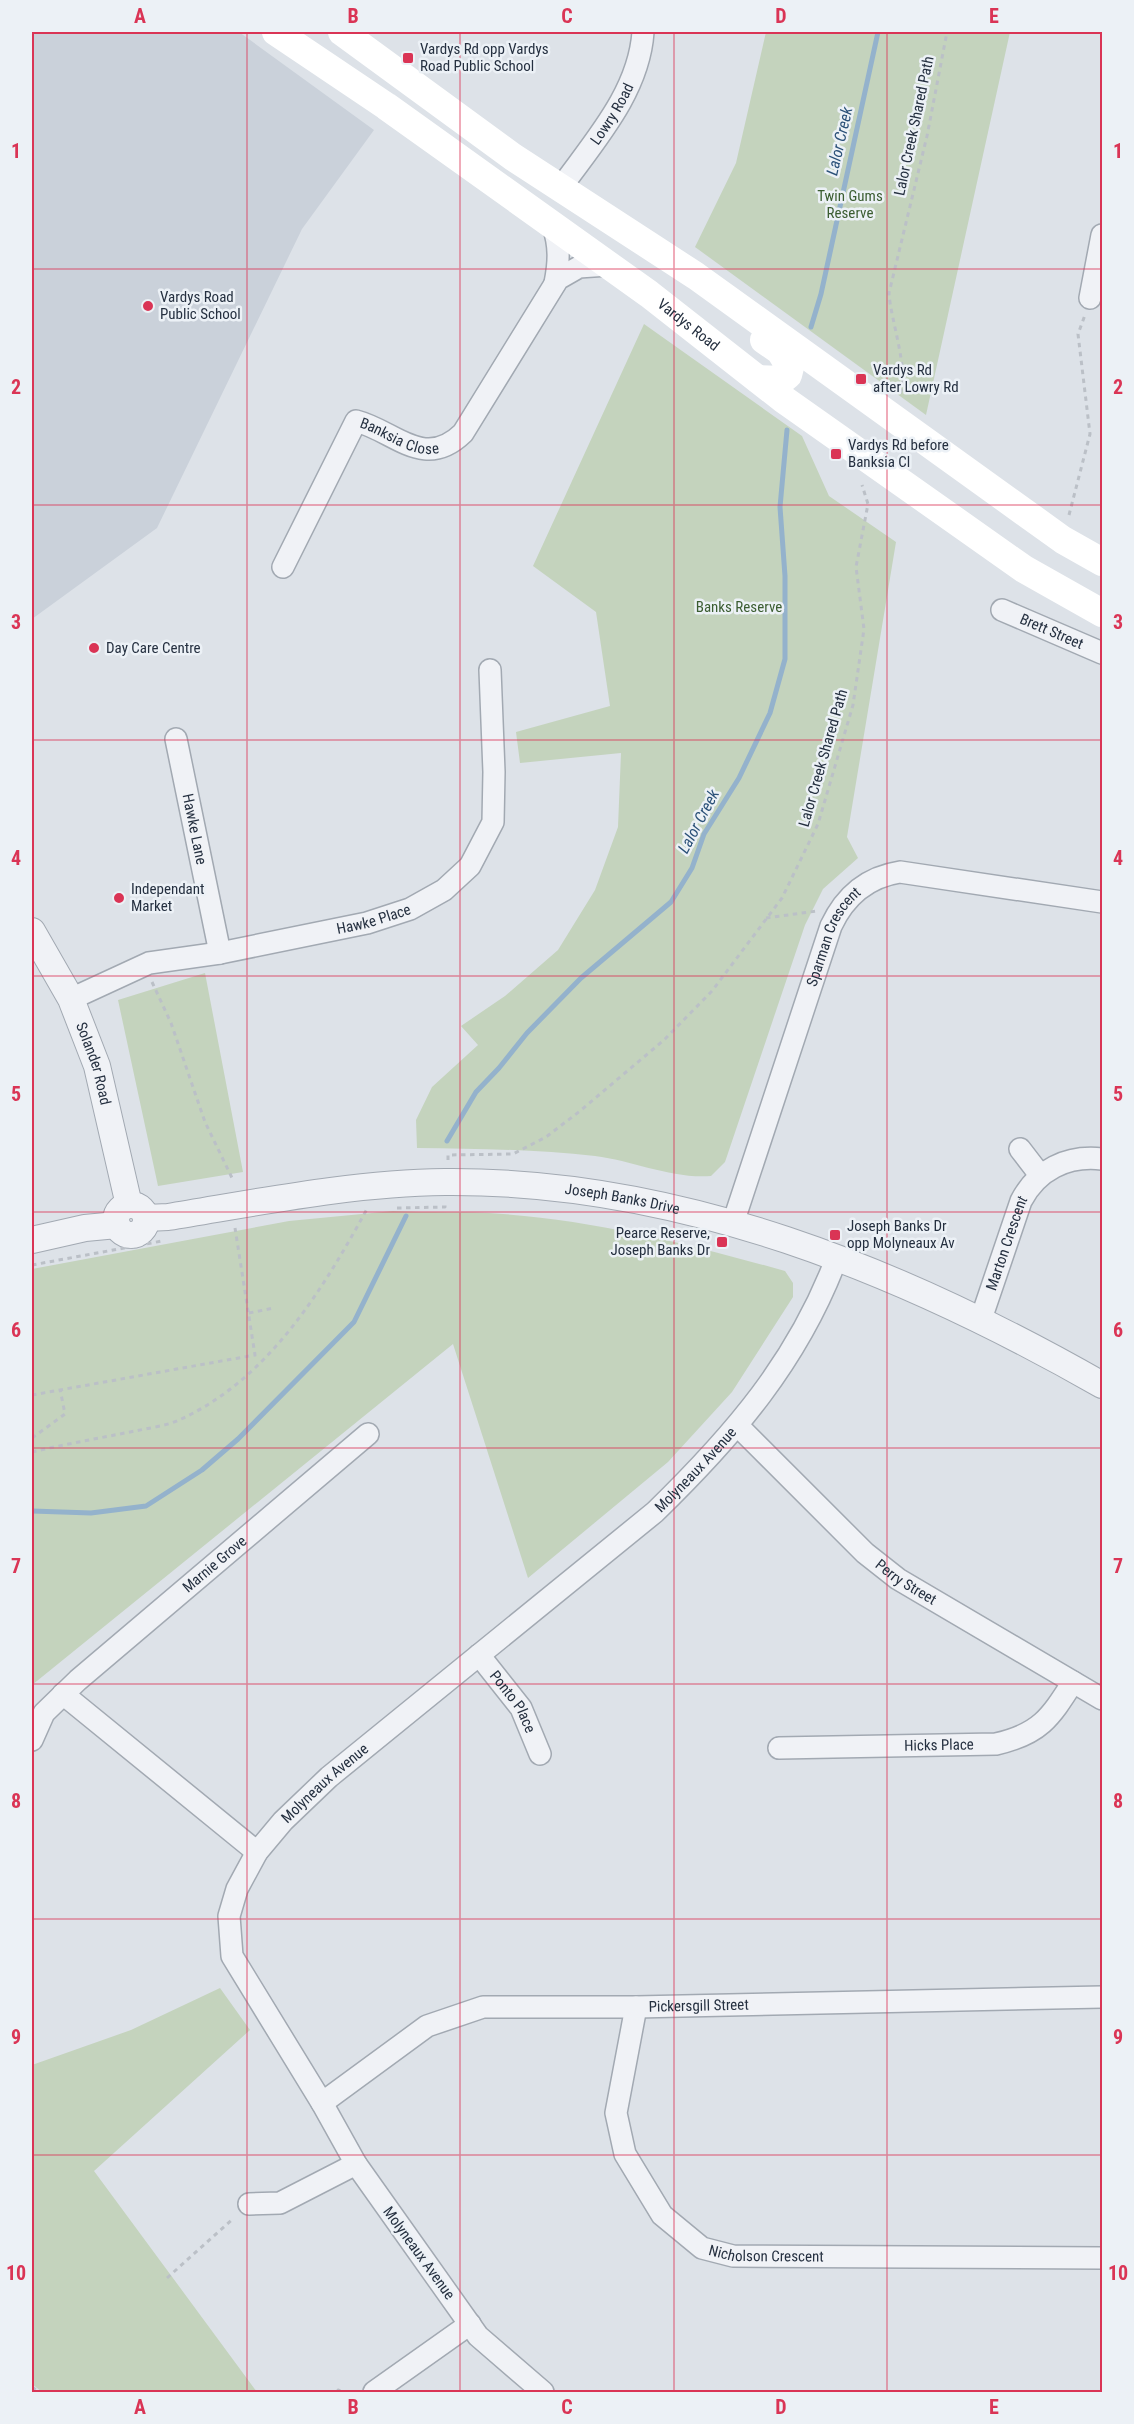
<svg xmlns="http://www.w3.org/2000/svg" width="1134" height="2424" viewBox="0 0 1134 2424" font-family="'Roboto Condensed',sans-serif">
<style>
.built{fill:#cad1da}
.green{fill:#c4d3bd}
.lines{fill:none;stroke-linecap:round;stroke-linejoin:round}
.stream{stroke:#94b2cc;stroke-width:5}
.minor-casing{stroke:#a2a9b2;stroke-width:24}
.tertiary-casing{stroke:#a2a9b2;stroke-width:28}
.path{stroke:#bbc0c7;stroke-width:3;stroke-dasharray:4.5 4.5;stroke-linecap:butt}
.minor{stroke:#f0f2f6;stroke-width:21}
.tertiary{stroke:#f0f2f6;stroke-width:26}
.secondary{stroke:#fff;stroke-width:28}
.grid{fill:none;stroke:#da3455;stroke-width:1.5;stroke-opacity:0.55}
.poi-dot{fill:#da3455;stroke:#ecf1f6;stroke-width:2}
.labels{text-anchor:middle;stroke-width:5;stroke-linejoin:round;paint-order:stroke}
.poi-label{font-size:15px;fill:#253040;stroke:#ecf1f6;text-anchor:start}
.street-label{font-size:15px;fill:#253040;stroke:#ecf1f6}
.park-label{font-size:15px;fill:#3b5d31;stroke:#ecf1f6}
.water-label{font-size:16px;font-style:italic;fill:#2b5178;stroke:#ecf1f6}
.neatline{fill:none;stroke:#da3455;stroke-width:2}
.grid-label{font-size:20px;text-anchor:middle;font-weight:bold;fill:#da3455}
</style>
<rect width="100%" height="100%" fill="#dde2e8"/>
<path class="built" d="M32,32H239L374,130L302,229L157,528L32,619Z"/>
<path class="green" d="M766,32H1010L926,415L695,247L736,163Z
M644,324L802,436L829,496L896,542L847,837L858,858L823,889L805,925L725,1162L711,1176C672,1179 634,1161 595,1156C535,1149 476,1149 417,1148L416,1120L432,1087L478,1045L461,1026L505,996L558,950L595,890L618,827L621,753L520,763L516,732L610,706L596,612L533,566Z
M205,973L243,1172L158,1186L118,1000Z
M393,1211C430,1213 466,1211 503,1214C599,1221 692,1245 785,1271L793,1283V1297L732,1392L668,1462L528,1578L453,1344L32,1685V1269L289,1221Z
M220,1988L250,2030L94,2171L257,2392H42L32,2384V2065L131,2030Z"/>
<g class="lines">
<path class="stream" d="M811,327L821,294L878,32
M447,1141L476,1092L499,1068L527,1033L581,978L671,902L692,868L704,834L739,778L770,713L785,659V576L780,507L787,430
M32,1511L91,1513L146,1506L202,1470L238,1439L354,1322L406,1216"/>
<g class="minor-casing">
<g id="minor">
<path id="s1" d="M562,186C596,139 639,91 643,32"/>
<path d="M553,226C560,246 559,263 555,283"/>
<path d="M1090,298L1102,235"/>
<path id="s2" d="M283,567L356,421C395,431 424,471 463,433L558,279L579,267L608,265"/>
<path id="s3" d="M1002,610L1102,653"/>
<path id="s4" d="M176,739L220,953"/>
<path id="s5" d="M71,999L149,963L220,953L367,923L410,909L444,890L470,866L493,822L494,772L490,670"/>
<path d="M1020,1149L1040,1175"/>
<path id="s6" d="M733,1223L831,926C845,896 868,877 900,872L1102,902"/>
<path id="s7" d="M981,1319L1021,1201C1037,1170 1067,1155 1102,1159"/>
<path id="s8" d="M738,1426L865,1553L898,1579L1102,1699"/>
<path id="s9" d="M479,1655L521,1708L540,1754"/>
<path d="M63,1694L257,1852"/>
<path id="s10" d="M32,1740L44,1713L78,1680L368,1434"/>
<path id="s11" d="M779,1748L996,1744C1040,1734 1050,1718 1073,1682"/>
<path id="s12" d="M636,2007L616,2113L625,2154L662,2215L702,2248L733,2256L1102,2258"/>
<path id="s13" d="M322,2103L427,2026L483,2007H636L1102,1997"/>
<path d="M249,2204L280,2203L356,2164"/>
<path d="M374,2392L470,2324"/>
<path id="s14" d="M543,2392L478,2336L356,2164L322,2103L232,1956L229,1916L237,1889L257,1852L283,1821L329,1777L655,1512C734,1435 798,1361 837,1257"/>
</g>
</g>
<g class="tertiary-casing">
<g id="tertiary">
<path id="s15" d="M32,931L71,999L97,1066L129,1205"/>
<circle cx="131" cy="1220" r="15"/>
<path id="s16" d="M146,1218L168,1217C260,1202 352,1183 445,1182C680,1180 902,1271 1102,1385"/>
<path d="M32,1240L85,1228L117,1225"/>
</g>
</g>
<path class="path" d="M900,393C910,374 890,317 889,293L927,136L947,32
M1069,515L1090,434L1078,334L1085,315
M766,918L817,911
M152,982L171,1023L205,1122L233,1180
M448,1160V1155L513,1154L546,1137L580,1111L664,1040L712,991L782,898L818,824L853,705L864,629L856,567L868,504L862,485
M397,1208L445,1207V1202
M32,1265L162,1241
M249,1313L274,1308
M32,1395L255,1355L235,1228
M32,1438L65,1414L60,1389
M32,1452C66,1444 100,1438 135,1431C149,1428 166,1426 179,1420C268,1380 322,1291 367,1209
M167,2278L234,2218
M32,2387L39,2392
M338,2392V2390L343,2392"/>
<use href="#minor" class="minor"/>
<use href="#tertiary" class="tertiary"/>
<g class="secondary">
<path id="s17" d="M276,32L386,106L649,294L783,399L1024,569L1102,613"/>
<path d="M342,32L513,157L696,276L1063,540L1102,562"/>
<path d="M758,379L782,380L788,375L790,367L780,351L764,340"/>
</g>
</g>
<path class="grid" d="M247,32V2392M460,32V2392M674,32V2392M887,32V2392M32,269H1102M32,505H1102M32,740H1102M32,976H1102M32,1212H1102M32,1448H1102M32,1684H1102M32,1919H1102M32,2155H1102"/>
<g class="poi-dot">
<rect x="402" y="52" width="12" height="12" rx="3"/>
<circle cx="148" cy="306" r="6"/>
<rect x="855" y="373" width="12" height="12" rx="3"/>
<rect x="830" y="448" width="12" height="12" rx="3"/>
<circle cx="94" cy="648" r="6"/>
<circle cx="119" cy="898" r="6"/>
<rect x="829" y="1229" width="12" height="12" rx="3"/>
<rect x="716" y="1236" width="12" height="12" rx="3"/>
</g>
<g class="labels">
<g class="poi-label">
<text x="420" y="54">Vardys Rd opp Vardys<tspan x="420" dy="17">Road Public School</tspan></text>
<text x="160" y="302">Vardys Road<tspan x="160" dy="17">Public School</tspan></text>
<text x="873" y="375">Vardys Rd<tspan x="873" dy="17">after Lowry Rd</tspan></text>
<text x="848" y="450">Vardys Rd before<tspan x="848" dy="17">Banksia Cl</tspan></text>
<text x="106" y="653">Day Care Centre</text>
<text x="131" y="894">Independant<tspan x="131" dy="17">Market</tspan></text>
<text x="847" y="1231">Joseph Banks Dr<tspan x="847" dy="17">opp Molyneaux Av</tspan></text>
<text x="710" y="1238" text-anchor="end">Pearce Reserve,<tspan x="710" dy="17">Joseph Banks Dr</tspan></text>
</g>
<g class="street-label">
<text dy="5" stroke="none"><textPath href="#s1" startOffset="88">Lowry Road</textPath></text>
<text transform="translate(914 126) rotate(-78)" y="5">Lalor Creek Shared Path</text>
<text dy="5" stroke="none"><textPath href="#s17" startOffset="506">Vardys Road</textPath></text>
<text dy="5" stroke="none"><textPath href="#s2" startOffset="210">Banksia Close</textPath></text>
<text dy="5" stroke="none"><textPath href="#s3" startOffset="54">Brett Street</textPath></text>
<text transform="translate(823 758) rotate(-74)" y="5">Lalor Creek Shared Path</text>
<text dy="5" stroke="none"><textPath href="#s4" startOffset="92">Hawke Lane</textPath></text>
<text dy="5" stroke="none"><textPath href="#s5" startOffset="315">Hawke Place</textPath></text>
<text dy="5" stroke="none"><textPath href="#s6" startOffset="304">Sparman Crescent</textPath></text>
<text dy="5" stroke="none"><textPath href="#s15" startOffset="147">Solander Road</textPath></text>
<text dy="5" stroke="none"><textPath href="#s16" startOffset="480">Joseph Banks Drive</textPath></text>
<text dy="5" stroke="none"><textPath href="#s7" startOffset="80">Marton Crescent</textPath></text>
<text dy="5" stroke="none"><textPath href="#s14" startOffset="1232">Molyneaux Avenue</textPath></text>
<text dy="5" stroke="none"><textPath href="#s10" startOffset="256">Marnie Grove</textPath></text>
<text dy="5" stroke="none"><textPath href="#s8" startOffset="230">Perry Street</textPath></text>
<text dy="5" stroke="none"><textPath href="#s9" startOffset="58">Ponto Place</textPath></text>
<text dy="5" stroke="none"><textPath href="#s11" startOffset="160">Hicks Place</textPath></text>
<text dy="5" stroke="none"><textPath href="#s14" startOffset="746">Molyneaux Avenue</textPath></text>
<text dy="5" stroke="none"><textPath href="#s13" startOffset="405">Pickersgill Street</textPath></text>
<text dy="5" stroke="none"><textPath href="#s12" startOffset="338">Nicholson Crescent</textPath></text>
<text transform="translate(419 2253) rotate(54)" y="5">Molyneaux Avenue</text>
</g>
<g class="park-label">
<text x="850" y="201">Twin Gums<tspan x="850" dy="17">Reserve</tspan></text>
<text x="739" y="612">Banks Reserve</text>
</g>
<g class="water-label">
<text transform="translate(839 141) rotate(-77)" y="6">Lalor Creek</text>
<text transform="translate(698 821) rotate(-62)" y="6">Lalor Creek</text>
</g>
</g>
<rect width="1134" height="2424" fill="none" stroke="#ecf1f6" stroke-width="66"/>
<rect x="33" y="33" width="1068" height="2358" class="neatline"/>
<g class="grid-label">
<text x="140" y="23">A</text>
<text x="353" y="23">B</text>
<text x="567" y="23">C</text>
<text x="781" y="23">D</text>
<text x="994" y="23">E</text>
<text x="16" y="158">1</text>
<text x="1118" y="158">1</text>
<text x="16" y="394">2</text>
<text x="1118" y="394">2</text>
<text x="16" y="629">3</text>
<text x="1118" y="629">3</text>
<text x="16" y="865">4</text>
<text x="1118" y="865">4</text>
<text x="16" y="1101">5</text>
<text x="1118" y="1101">5</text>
<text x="16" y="1337">6</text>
<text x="1118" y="1337">6</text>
<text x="16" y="1573">7</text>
<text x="1118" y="1573">7</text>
<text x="16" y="1808">8</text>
<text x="1118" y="1808">8</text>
<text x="16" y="2044">9</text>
<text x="1118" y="2044">9</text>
<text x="16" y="2280">10</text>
<text x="1118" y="2280">10</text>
<text x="140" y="2414">A</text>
<text x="353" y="2414">B</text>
<text x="567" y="2414">C</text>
<text x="781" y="2414">D</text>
<text x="994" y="2414">E</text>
</g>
</svg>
